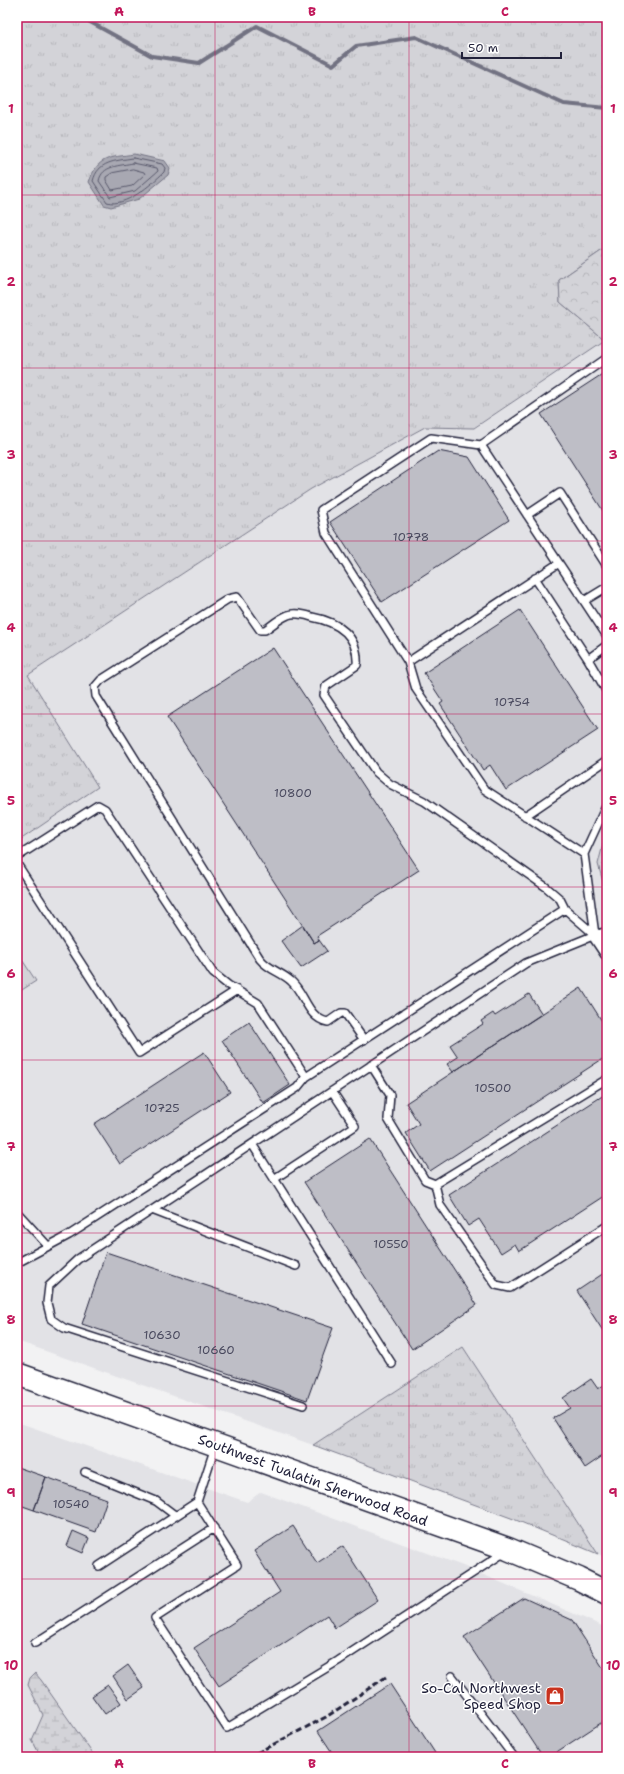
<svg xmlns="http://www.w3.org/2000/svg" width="624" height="1774" viewBox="0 0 624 1774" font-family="'Shantell Sans',sans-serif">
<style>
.built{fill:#e2e2e6}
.grass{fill:url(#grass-tufts);stroke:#7a7a8a}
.forest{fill:url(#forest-crowns);stroke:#7a7a8a}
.wetland{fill:url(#wetland-marsh);stroke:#7a7a8a}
.water{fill:#a8a8b2;stroke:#727282}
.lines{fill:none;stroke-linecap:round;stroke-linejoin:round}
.shore{stroke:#58586b;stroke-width:1}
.stream{stroke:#727282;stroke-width:4}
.building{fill:#bebec6;stroke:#22223b}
.service-casing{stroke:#22223b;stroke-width:10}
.minor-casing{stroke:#22223b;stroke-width:16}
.trunk-casing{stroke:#22223b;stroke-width:25}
.service{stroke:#fff;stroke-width:7}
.minor{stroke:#fff;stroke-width:13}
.trunk{stroke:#fff;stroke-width:22}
.rail{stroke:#22223b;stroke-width:3;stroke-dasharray:6 3;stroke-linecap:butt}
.grid{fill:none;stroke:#c2185b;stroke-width:1;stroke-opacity:0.55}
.labels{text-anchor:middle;stroke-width:3;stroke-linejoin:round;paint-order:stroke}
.number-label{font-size:12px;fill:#49495e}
.street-label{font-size:14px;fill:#22223b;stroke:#fff}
.poi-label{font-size:14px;fill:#22223b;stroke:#fff;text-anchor:end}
.neatline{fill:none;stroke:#c2185b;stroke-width:1.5}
.grid-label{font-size:13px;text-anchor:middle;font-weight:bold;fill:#c2185b}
</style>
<defs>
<pattern id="grass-tufts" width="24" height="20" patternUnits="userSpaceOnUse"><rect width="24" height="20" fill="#d3d3d8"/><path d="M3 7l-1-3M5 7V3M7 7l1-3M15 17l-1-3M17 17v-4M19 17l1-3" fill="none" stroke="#b5b5ba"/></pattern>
<pattern id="forest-crowns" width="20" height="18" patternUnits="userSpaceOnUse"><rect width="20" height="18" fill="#d3d3d8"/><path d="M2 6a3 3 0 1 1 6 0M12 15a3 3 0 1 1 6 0" fill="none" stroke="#b5b5ba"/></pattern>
<pattern id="wetland-marsh" width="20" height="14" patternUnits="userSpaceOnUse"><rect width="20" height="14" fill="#d3d3d8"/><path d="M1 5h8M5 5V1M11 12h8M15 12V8" fill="none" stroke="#b5b5ba"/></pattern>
</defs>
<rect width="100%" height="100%" fill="#f2f2f3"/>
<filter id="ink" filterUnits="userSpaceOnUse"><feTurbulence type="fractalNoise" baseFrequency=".025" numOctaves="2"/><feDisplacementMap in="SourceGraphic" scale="8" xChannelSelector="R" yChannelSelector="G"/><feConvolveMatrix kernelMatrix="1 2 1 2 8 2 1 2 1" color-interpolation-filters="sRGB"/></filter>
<g filter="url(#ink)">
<path class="built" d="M607,339V1558L598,1554L463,1347L313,1445L17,1341V993L36,981L17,952V842L98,787L27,675L311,489L425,427L475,428Z
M17,1422L247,1502L261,1492L463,1566L607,1628V1757H17Z"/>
<path class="grass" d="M17,17H607V247L559,280L560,302L605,340L474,428L425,427L311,489L28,675L98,787L17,842Z
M607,829V892L606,893L598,864Z
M17,952L36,981L17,993Z
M463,1347L598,1554L511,1518L313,1445Z"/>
<path class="forest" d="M607,247V339L605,340L560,302L559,280Z"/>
<path class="wetland" d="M35,1673L41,1680L95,1757H41L32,1740L43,1715L28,1685L30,1678Z"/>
<path class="water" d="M134,154L165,161L170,168L168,175L139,199L111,207L104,205L89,182C98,156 109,158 134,154Z"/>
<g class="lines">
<path class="shore" d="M133,158L162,164L165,168L164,172C152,184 125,208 107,202L93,181C98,161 115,161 133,158Z
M133,163L157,168L158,171L135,191L110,197L99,181C102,165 120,166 133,163Z
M133,169L144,172L145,174L132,186L112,190L106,180V177L112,173Z"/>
<path class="stream" d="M81,17L152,56L199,63L257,26L333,65L356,46L416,37L564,104L607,108"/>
</g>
<path class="building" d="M607,371V517L541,414Z
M438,451L469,457L509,520L382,602L330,522Z
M520,610L598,730L506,790L490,765L483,770L440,704L443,702L424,673Z
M273,648L419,870L317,936L319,940L314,943L167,717Z
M303,925L314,943L319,940L327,951L301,968L281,941Z
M581,988L607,1029V1056L430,1171L406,1133L419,1124L406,1103Z
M529,994L542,1014L453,1072L447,1064L458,1057L450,1045L483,1024L481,1021L493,1013L495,1016Z
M249,1022L290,1085L263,1103L222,1040Z
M204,1052L230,1092L120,1164L94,1124Z
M607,1093V1194L519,1251L515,1244L501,1253L479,1219L468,1226L449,1195Z
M370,1139L477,1305L412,1349L304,1182Z
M106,1252L333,1328L307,1400L82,1324Z
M607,1271V1337L577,1291Z
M591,1379L598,1389L607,1383V1453L585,1468L553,1418L570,1408L563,1398Z
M17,1467L46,1477L34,1510L17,1504Z
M46,1477L107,1499L96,1532L34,1510Z
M293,1526L317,1563L343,1546L378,1600L335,1628L327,1615L219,1686L194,1648L280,1592L254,1551Z
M73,1531L89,1538L83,1553L67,1546Z
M524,1598L572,1620L607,1674V1719L549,1757H543L464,1637Z
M128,1665L144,1688L128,1699L113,1676Z
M390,1684L435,1753L429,1757H335L318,1731Z
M108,1685L121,1703L105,1714L92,1696Z"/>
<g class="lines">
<g class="service-casing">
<path id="service" d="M481,445L607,636
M527,515L560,493L607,566
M535,578L588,659
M584,601L607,587
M607,645L588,659L607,692
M408,662L559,563
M525,816L607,760
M584,854L484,789L416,689L408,662L326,533L321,510L431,438L481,445L607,358
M17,857L98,805L105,809L213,973L228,985L258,1003L306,1077L565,909L595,935
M17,864L139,1053L237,990
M595,935L584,854L607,804
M364,1040L345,1013H341L328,1022C307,1018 305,993 291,981C281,972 269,970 260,959L96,696L95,687L101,680L228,599L237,597L260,630H265C272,625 280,618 288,615C295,612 305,615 312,617C338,622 359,636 357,665L326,686L324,695L376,772L390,784L424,801L546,887L560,899L565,909
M371,1065L390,1095L388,1119L425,1180L435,1184L607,1079
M252,1144L392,1364
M274,1179L355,1126L332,1091
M435,1184L440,1205L496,1285L510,1288L607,1226
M152,1210L296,1266
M17,1212L48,1246
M17,1263L69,1235L297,1088L306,1077
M303,1405L64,1328L51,1319L47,1303L49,1286L78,1259L526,963L595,935L607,931
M85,1472L156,1501L176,1516
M197,1502L237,1565L155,1618L227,1728L338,1661L505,1552
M99,1566L197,1502L215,1447
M35,1643L214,1528
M452,1676L514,1757"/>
</g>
<g class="minor-casing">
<path id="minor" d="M595,935L607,953"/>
</g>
<g class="trunk-casing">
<path id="trunk" d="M17,1374L508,1549L579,1579L607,1593"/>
</g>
<use href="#service" class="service"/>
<use href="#minor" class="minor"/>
<use href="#trunk" class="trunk"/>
<path class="rail" d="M249,1757L326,1717L386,1677"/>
</g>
</g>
<path class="grid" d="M215,17V1757M409,17V1757M17,195H607M17,368H607M17,541H607M17,714H607M17,887H607M17,1060H607M17,1233H607M17,1406H607M17,1579H607"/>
<defs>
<g id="shop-square" transform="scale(1)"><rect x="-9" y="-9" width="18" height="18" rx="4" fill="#c8321e" stroke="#fff"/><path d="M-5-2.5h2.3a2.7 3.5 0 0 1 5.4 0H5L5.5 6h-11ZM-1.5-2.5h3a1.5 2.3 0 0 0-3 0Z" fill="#fff"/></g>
</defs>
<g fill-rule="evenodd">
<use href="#shop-square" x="555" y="1696"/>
</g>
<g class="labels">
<g class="number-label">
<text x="411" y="541">10778</text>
<text x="512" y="706">10754</text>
<text x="293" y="797">10800</text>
<text x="493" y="1092">10500</text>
<text x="162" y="1112">10725</text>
<text x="391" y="1248">10550</text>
<text x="162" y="1339">10630</text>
<text x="216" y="1354">10660</text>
<text x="71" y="1508">10540</text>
</g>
<g class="street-label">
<text transform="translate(313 1480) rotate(20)" y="5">Southwest Tualatin Sherwood Road</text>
</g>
<g class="poi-label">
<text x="541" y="1693">So-Cal Northwest<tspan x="541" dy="16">Speed Shop</tspan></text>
</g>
</g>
<rect width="624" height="1774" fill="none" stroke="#fff" stroke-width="44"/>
<path d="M462 52v6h99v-6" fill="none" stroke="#22223b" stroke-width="2"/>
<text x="468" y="52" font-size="12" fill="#22223b" stroke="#ffffff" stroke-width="3" paint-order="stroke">50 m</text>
<rect x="22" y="22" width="580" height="1730" class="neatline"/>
<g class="grid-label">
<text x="119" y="16">A</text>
<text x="312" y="16">B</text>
<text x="505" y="16">C</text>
<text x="11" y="113">1</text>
<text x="613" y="113">1</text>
<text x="11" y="286">2</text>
<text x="613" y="286">2</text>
<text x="11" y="459">3</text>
<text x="613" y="459">3</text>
<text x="11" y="632">4</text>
<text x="613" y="632">4</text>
<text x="11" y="805">5</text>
<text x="613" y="805">5</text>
<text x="11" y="978">6</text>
<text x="613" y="978">6</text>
<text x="11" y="1151">7</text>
<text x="613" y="1151">7</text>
<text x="11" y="1324">8</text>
<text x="613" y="1324">8</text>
<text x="11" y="1497">9</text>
<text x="613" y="1497">9</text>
<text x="11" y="1670">10</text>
<text x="613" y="1670">10</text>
<text x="119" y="1768">A</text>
<text x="312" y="1768">B</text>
<text x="505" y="1768">C</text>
</g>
</svg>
